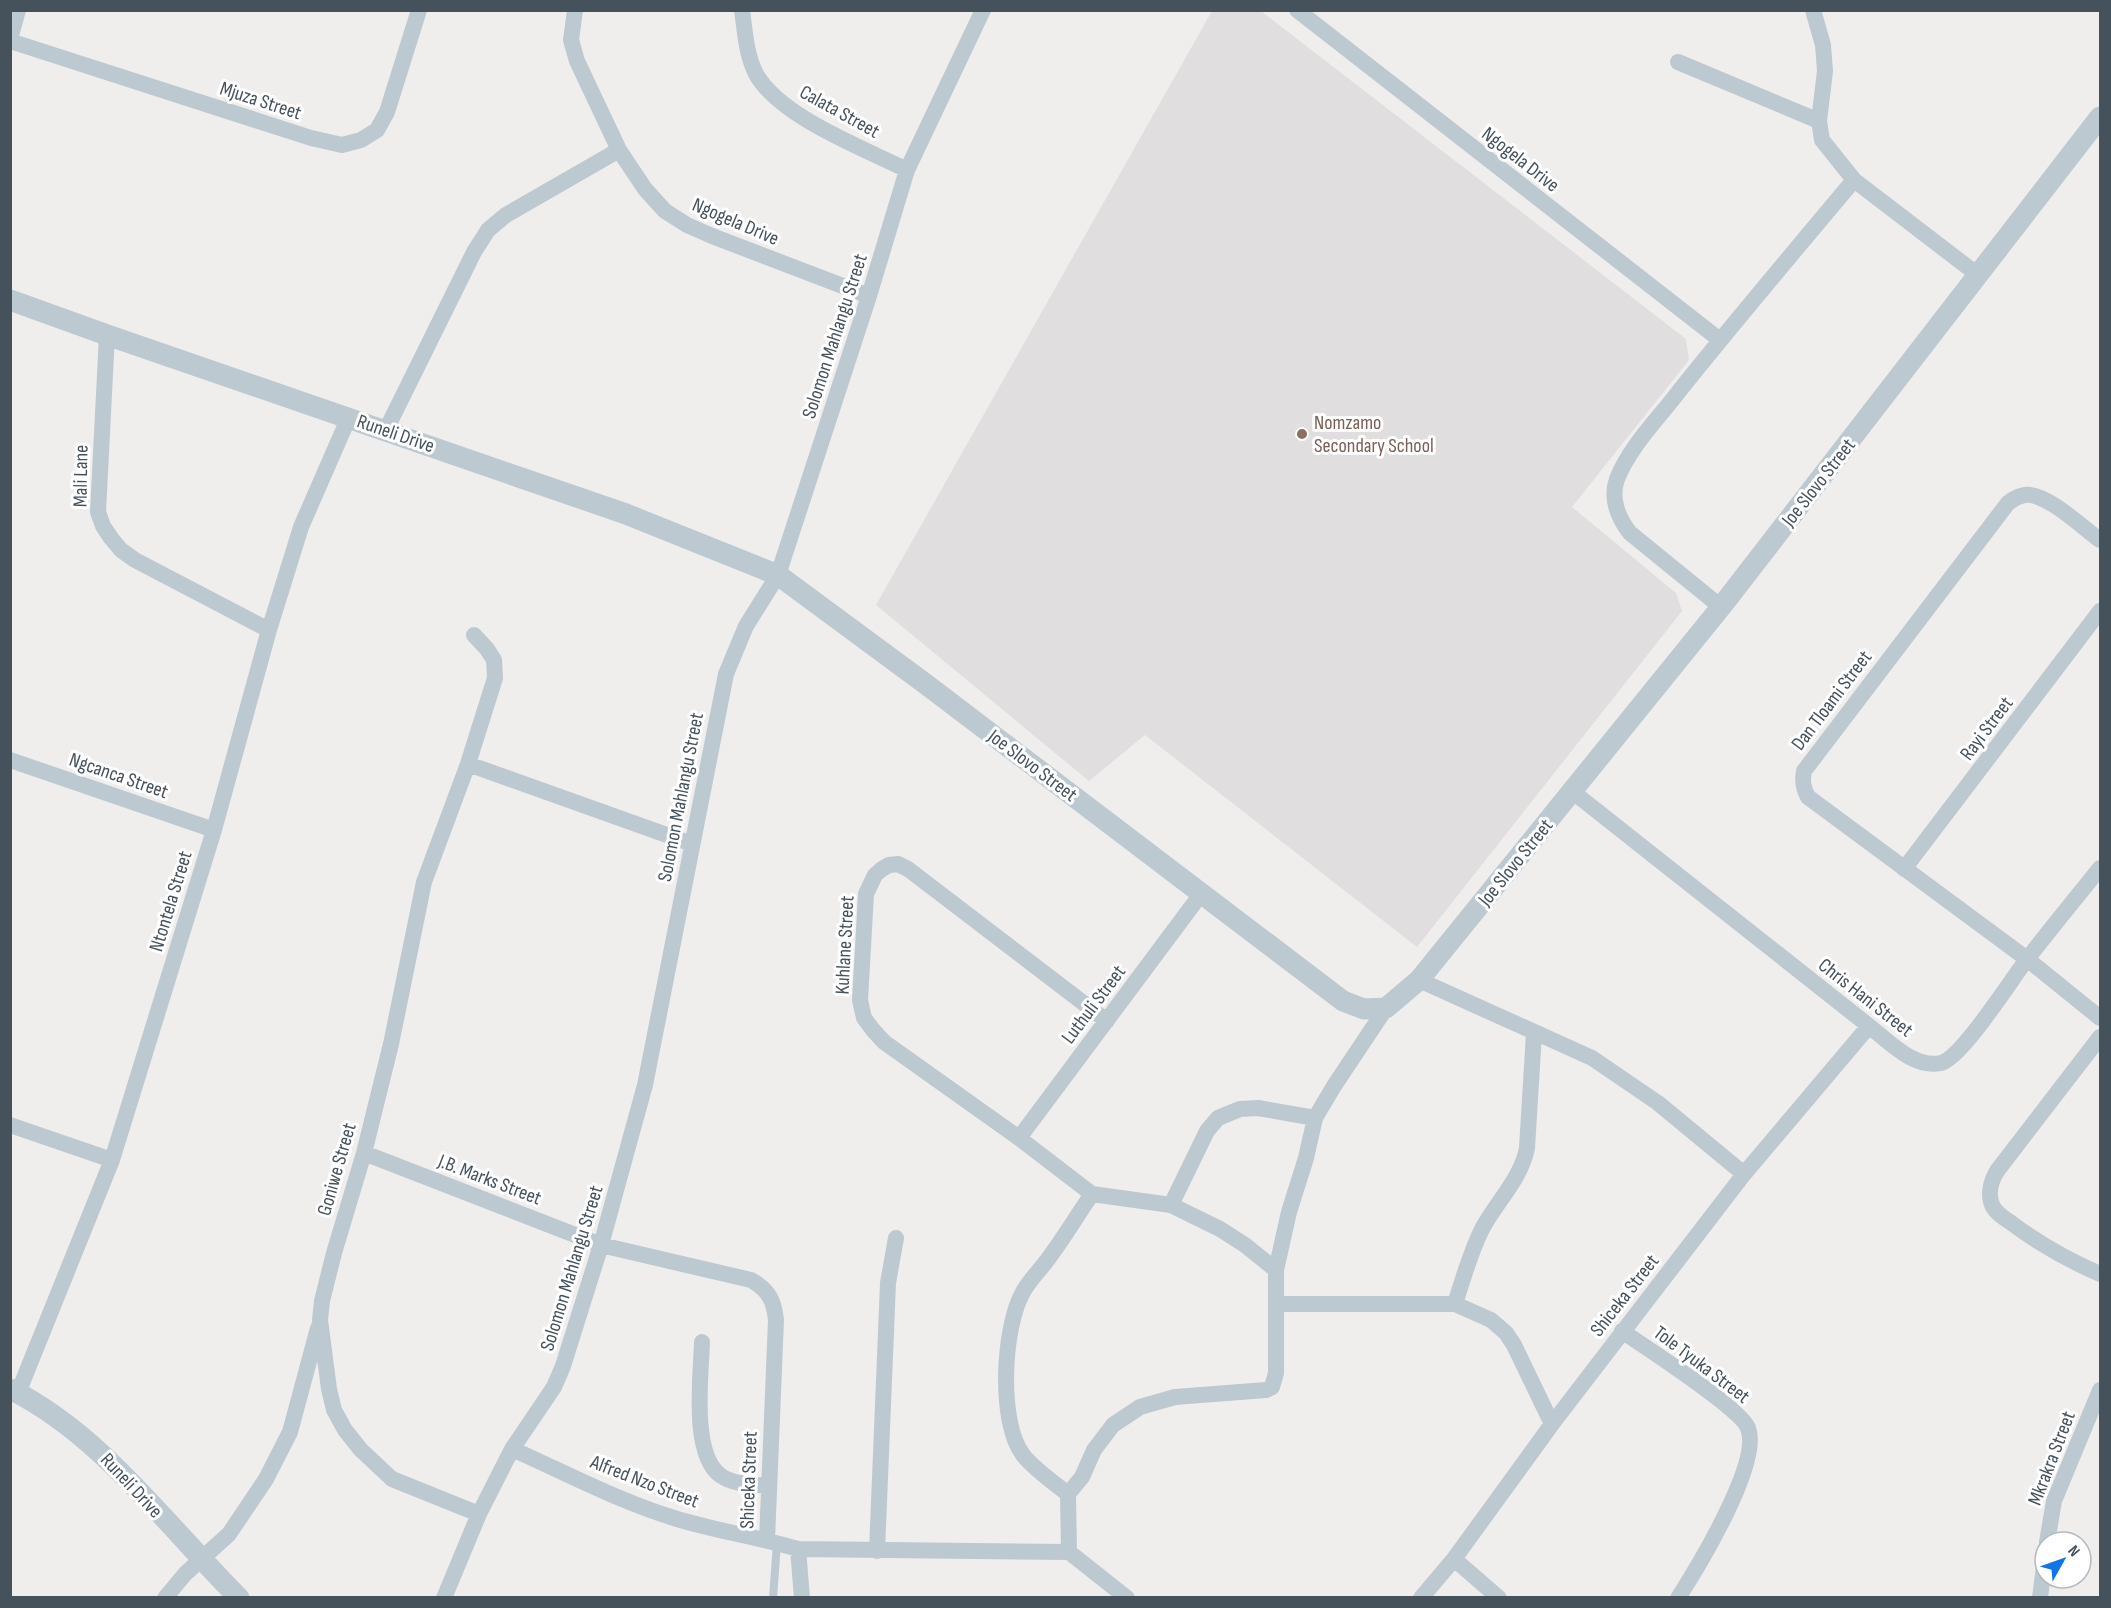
<svg xmlns="http://www.w3.org/2000/svg" width="2111" height="1608" viewBox="0 0 2111 1608" font-family="'Sofia Sans Condensed',sans-serif">
<style>
.education{fill:#e1dedf}
.lines{fill:none;stroke-linecap:round;stroke-linejoin:round}
.service{stroke:#bdc9d1;stroke-width:8}
.minor{stroke:#bdc9d1;stroke-width:16}
.tertiary{stroke:#bdc9d1;stroke-width:21}
.education-dot{fill:#8d6e63;stroke:#fff;stroke-width:2}
.labels{text-anchor:middle;stroke-width:6;stroke-linejoin:round;paint-order:stroke}
.street-label{font-size:20px;fill:#45525c;stroke:#fff}
.education-label{font-size:20px;fill:#785e54;stroke:#fff;text-anchor:start}
</style>
<rect width="100%" height="100%" fill="#f0eded"/>
<path class="education" d="M1212,11H1261L1686,339L1689,360L1572,507L1676,593L1682,611L1417,947L1145,735L1089,781L876,605Z"/>
<g class="lines">
<path class="service" d="M773,1598L777,1543"/>
<path class="minor" d="M575,10L571,40L577,61L619,150L645,189L665,211L687,225L712,236L869,296
M742,10C745,31 746,55 756,74C780,117 863,148 907,170
M1297,10L1720,340
M1813,10L1823,45L1825,71L1819,121L1822,140L1854,180
M10,39L18,10
M10,41L311,138L342,145L361,140L377,130L387,112L419,10
M1678,62L1819,121
M107,335L98,512L103,526L111,538L121,550L135,560L269,630
M386,430L474,252L488,230L506,215L619,150
M2100,540C2083,528 2046,492 2025,495C2018,496 2013,499 2008,503L1804,771C1802,781 1803,788 1808,797L2027,959L2100,1018
M1721,607L1630,533C1618,518 1610,498 1617,479C1630,446 1659,418 1680,390C1737,319 1796,249 1854,180L1978,275
M474,635L487,649L494,660L495,678L468,764L424,882L391,1044L364,1153L334,1253L322,1301L320,1320L329,1389L334,1410L345,1430L361,1450L392,1479L479,1514
M10,760L214,830
M468,764L692,844
M1573,792L1869,1026C1888,1041 1914,1069 1941,1063C1962,1058 2012,978 2028,958C2052,927 2076,898 2100,868
M1904,869L2100,611
M1419,980L1592,1058L1658,1103L1744,1174
M1107,1021L908,869L898,864L889,865L882,869L875,875L866,894L860,1000L864,1018L873,1030L884,1042L1019,1138L1092,1194L1171,1205L1220,1229L1245,1245L1276,1270
M2100,1037L1997,1171C1991,1181 1987,1195 1993,1207C1997,1214 2004,1218 2010,1222C2039,1244 2068,1260 2100,1274
M10,1125L112,1160
M1019,1138L1201,894
M364,1153L601,1245L751,1280C769,1290 774,1301 776,1320L767,1540
M1171,1205L1207,1131L1218,1118L1240,1109L1258,1108L1315,1118
M1276,1304H1455L1491,1320L1506,1333L1514,1345L1552,1424
M1455,1304C1463,1279 1470,1253 1482,1229C1497,1201 1521,1179 1527,1148L1534,1033
M1622,1331C1646,1348 1739,1407 1748,1428C1762,1462 1698,1567 1678,1598
M702,1342C701,1375 691,1454 720,1475C733,1485 753,1484 769,1486
M18,1393L112,1160L214,830L269,630L301,527L349,417
M512,1449C566,1473 620,1502 677,1519C717,1531 758,1537 798,1549L1069,1552L1127,1598
M1068,1494C1053,1482 1035,1470 1023,1455C998,1422 1003,1327 1023,1292C1029,1281 1038,1272 1045,1263C1062,1241 1076,1217 1092,1194
M2047,1542L2054,1501L2100,1390
M798,1549L802,1598
M877,1551L888,1283L896,1238
M1069,1552L1068,1494L1082,1477L1094,1450L1113,1425L1140,1407L1175,1397L1266,1390L1272,1387L1276,1373V1270L1289,1212L1306,1158L1315,1118L1334,1086L1386,1008
M1454,1559L1499,1598
M165,1598L185,1574L229,1534L266,1479L290,1432L318,1328
M444,1598L479,1514L512,1449L554,1387L563,1366L601,1245L645,1085L726,674L746,626L778,575L869,296L907,170L983,10
M1421,1598L1454,1559L1552,1424L1744,1174L1869,1026
M2040,1598L2045,1558"/>
<path class="tertiary" d="M10,300L107,335L626,514L778,575L927,685L1343,1001L1364,1009L1386,1008L1419,980L1721,607L2100,117
M10,1389C101,1434 168,1527 239,1598"/>
</g>
<circle class="education-dot" cx="1302" cy="434" r="6"/>
<g class="labels">
<g class="street-label">
<text transform="translate(261 100) rotate(18)" y="7">Mjuza Street</text>
<text transform="translate(840 111) rotate(29)" y="7">Calata Street</text>
<text transform="translate(1521 159) rotate(38)" y="7">Ngogela Drive</text>
<text transform="translate(736 221) rotate(23)" y="7">Ngogela Drive</text>
<text transform="translate(834 336) rotate(-72)" y="7">Solomon Mahlangu Street</text>
<text transform="translate(396 433) rotate(19)" y="7">Runeli Drive</text>
<text transform="translate(80 476) rotate(-89)" y="7">Mali Lane</text>
<text transform="translate(1818 482) rotate(-52)" y="7">Joe Slovo Street</text>
<text transform="translate(1831 700) rotate(-53)" y="7">Dan Tloami Street</text>
<text transform="translate(1986 728) rotate(-53)" y="7">Rayi Street</text>
<text transform="translate(1033 765) rotate(37)" y="7">Joe Slovo Street</text>
<text transform="translate(119 775) rotate(19)" y="7">Ngcanca Street</text>
<text transform="translate(680 797) rotate(-79)" y="7">Solomon Mahlangu Street</text>
<text transform="translate(1515 862) rotate(-51)" y="7">Joe Slovo Street</text>
<text transform="translate(170 901) rotate(-73)" y="7">Ntontela Street</text>
<text transform="translate(844 945) rotate(-87)" y="7">Kuhlane Street</text>
<text transform="translate(1866 997) rotate(38)" y="7">Chris Hani Street</text>
<text transform="translate(1093 1004) rotate(-53)" y="7">Luthuli Street</text>
<text transform="translate(336 1169) rotate(-74)" y="7">Goniwe Street</text>
<text transform="translate(490 1179) rotate(21)" y="7">J.B. Marks Street</text>
<text transform="translate(571 1268) rotate(-73)" y="7">Solomon Mahlangu Street</text>
<text transform="translate(1624 1295) rotate(-52)" y="7">Shiceka Street</text>
<text transform="translate(1702 1364) rotate(37)" y="7">Tole Tyuka Street</text>
<text transform="translate(2051 1458) rotate(-69)" y="7">Mkrakra Street</text>
<text transform="translate(748 1480) rotate(-88)" y="7">Shiceka Street</text>
<text transform="translate(645 1481) rotate(21)" y="7">Alfred Nzo Street</text>
<text transform="translate(132 1485) rotate(47)" y="7">Runeli Drive</text>
</g>
<g class="education-label">
<text x="1314" y="429">Nomzamo<tspan x="1314" dy="23">Secondary School</tspan></text>
</g>
</g>
<rect width="2111" height="1608" fill="none" stroke="#45525c" stroke-width="24"/>
<g transform="translate(2063 1560) rotate(50)"><circle r="28" fill="#ffffff" stroke="#b5babe" stroke-width="1.5"/>
<path d="M0-4.5L10 22L0 15L-10 22Z" fill="#1076e7"/>
<text y="-9" font-size="16" font-weight="bold" text-anchor="middle" fill="#45525c">N</text>
</g>
</svg>
